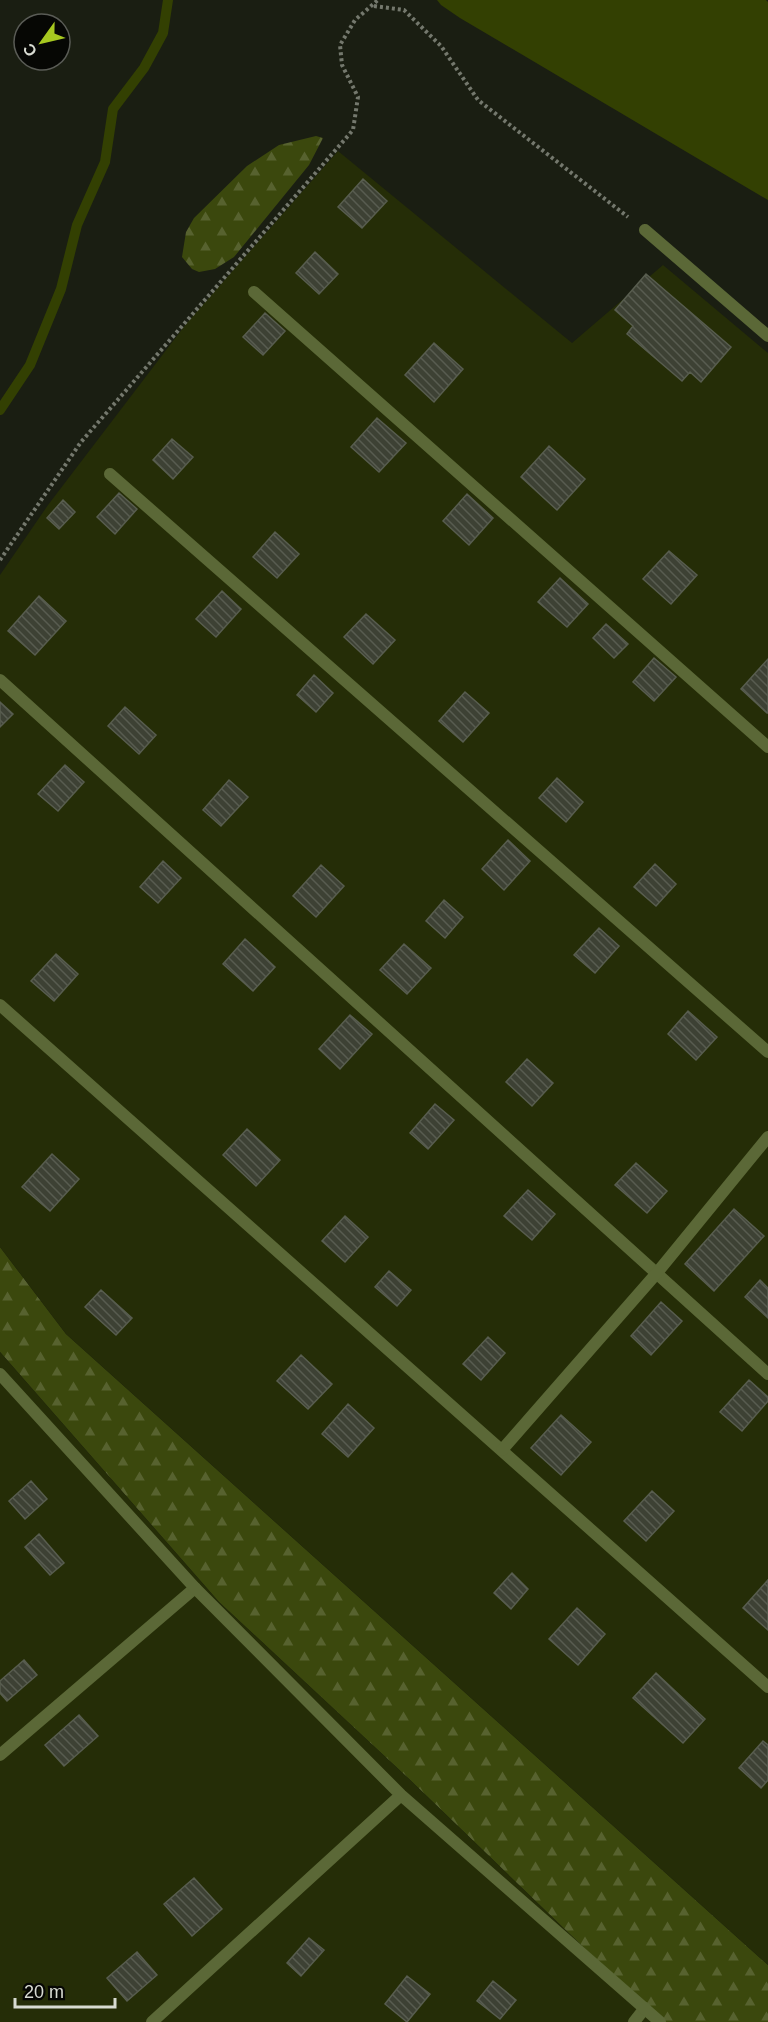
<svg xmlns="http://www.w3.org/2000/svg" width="768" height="2022" viewBox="0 0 768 2022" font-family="Arial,sans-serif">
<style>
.forest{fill:url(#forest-firs)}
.garden{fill:#252d07}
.water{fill:#334002}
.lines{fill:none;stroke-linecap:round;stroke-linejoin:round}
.stream{stroke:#334002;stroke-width:10}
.building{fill:url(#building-back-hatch);stroke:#585d4f;stroke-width:1.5}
.path{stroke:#74786d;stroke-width:4;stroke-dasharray:3 3;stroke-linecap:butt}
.lane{stroke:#5b6837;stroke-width:12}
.street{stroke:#5b6837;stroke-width:12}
</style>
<defs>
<pattern id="forest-firs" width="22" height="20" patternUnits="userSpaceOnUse" patternTransform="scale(1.5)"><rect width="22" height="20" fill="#3b480d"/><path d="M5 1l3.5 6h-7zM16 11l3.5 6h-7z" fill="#57622f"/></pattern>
<pattern id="building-back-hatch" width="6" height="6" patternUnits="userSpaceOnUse" patternTransform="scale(1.5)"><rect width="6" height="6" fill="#3d4134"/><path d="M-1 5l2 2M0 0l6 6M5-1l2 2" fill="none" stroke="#585c50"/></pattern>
</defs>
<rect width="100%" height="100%" fill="#1a1e12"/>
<path class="forest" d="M316,136L323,138L309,165L234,257L215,269L199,272L192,269L182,257L186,232L194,218L247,166L279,145Z
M0,1247L66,1334L768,1965V2022H661L408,1778L219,1602L0,1352Z"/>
<path class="garden" d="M338,151L572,343L663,265L768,353V1965L66,1334L0,1247V575L48,505L186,324Z
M0,1352L219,1602L408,1778L661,2022H0Z"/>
<path class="water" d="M437,0H766L768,2V200L460,18L441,5Z"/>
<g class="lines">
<path class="stream" d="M0,410L30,365L61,289L77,225L105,162L113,109L144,68L163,33L168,0"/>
</g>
<path class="building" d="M363,179L387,201L362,228L338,207Z
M315,252L338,274L319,294L296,273Z
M646,274L731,347L701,382L690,372L682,381L627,334L633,326L615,310Z
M265,313L285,331L263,355L243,337Z
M434,343L463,369L434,402L405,375Z
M377,418L406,443L379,472L351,447Z
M172,439L193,457L173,479L153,460Z
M549,446L585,479L557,510L521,477Z
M119,493L137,509L115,534L97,517Z
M467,494L493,518L469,545L443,521Z
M63,500L75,512L59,529L47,518Z
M275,532L299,554L277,578L253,557Z
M669,551L697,575L671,604L643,579Z
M560,578L588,604L567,627L538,602Z
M222,591L241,609L216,637L196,619Z
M39,596L66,621L35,655L8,631Z
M366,614L395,640L373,664L344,637Z
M606,624L628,644L614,658L593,638Z
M654,658L676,677L654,701L633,682Z
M768,659V713H767L741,689Z
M314,675L333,693L316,712L297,695Z
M465,692L489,713L463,742L439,721Z
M0,702L13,714L0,727Z
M125,707L156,735L139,754L108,726Z
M65,765L84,782L58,811L38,794Z
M557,778L583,802L566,822L539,798Z
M229,780L248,797L221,826L203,810Z
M508,840L530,861L504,890L482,869Z
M163,861L181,878L158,903L140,887Z
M655,864L676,884L656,906L634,887Z
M321,865L344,886L316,917L293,896Z
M444,900L463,917L445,938L426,921Z
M599,928L619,946L595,973L574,955Z
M245,939L275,967L253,991L223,964Z
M404,944L431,968L407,994L380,970Z
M56,954L78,974L54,1001L31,981Z
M688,1011L717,1037L696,1060L668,1034Z
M350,1015L372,1034L340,1069L319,1049Z
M527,1059L553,1083L532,1106L506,1082Z
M435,1104L454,1120L428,1149L410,1133Z
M247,1129L280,1160L256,1186L223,1155Z
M52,1154L79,1179L50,1211L22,1187Z
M636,1163L667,1191L647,1213L615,1185Z
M528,1190L555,1214L532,1240L504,1216Z
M734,1209L764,1236L714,1291L685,1264Z
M345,1216L368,1237L345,1262L322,1241Z
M389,1271L411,1290L397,1306L375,1287Z
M760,1280L768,1288V1318L745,1297Z
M101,1290L132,1318L116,1335L85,1307Z
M661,1302L682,1321L651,1355L631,1336Z
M488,1337L505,1353L481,1380L463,1364Z
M301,1355L332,1384L308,1409L277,1381Z
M749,1380L768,1397V1401L742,1431L720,1412Z
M348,1404L374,1428L348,1457L322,1434Z
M561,1415L591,1442L561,1475L531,1448Z
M31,1481L47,1499L25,1519L9,1501Z
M652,1491L674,1511L646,1541L624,1521Z
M39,1534L64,1563L50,1575L25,1547Z
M512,1573L528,1589L511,1609L494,1593Z
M768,1580V1630L743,1608Z
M577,1608L605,1634L578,1665L549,1639Z
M24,1660L37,1675L7,1701L0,1693V1681Z
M656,1673L705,1719L683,1743L633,1698Z
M79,1715L98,1736L64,1766L45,1745Z
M763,1741L768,1745V1780L761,1788L739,1768Z
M194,1878L222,1909L192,1936L164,1904Z
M309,1938L324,1950L301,1976L287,1963Z
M137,1952L157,1975L127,2001L107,1978Z
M407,1976L430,1994L407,2022L385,2004Z
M493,1981L516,2000L500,2019L477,2001Z"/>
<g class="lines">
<path class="path" d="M374,6L404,10L441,46L478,100L628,217
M0,560L81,442L353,130L358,97L342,65L340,45L355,20L378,0"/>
<path class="lane" d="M645,230L768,336
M254,292L768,747
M110,474L768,1052
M0,680L768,1374
M0,1005L768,1687
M0,1755L195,1588
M634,2022L645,2008"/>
<path class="street" d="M0,1374L195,1588L401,1795L660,2022
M502,1450L656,1274L768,1137
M152,2022L401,1795"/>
</g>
<g transform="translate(42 42) rotate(236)"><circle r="28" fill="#060704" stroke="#5a5c56" stroke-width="1.5"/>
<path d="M0-4.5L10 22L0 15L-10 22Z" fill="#a6c820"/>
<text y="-9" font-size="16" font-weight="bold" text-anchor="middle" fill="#d8dbd2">С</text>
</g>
<path d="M15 1998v9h100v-9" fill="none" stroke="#d8dbd2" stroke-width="3"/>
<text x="24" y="1998" font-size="18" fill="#d8dbd2" stroke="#060704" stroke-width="4.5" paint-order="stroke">20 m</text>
</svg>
